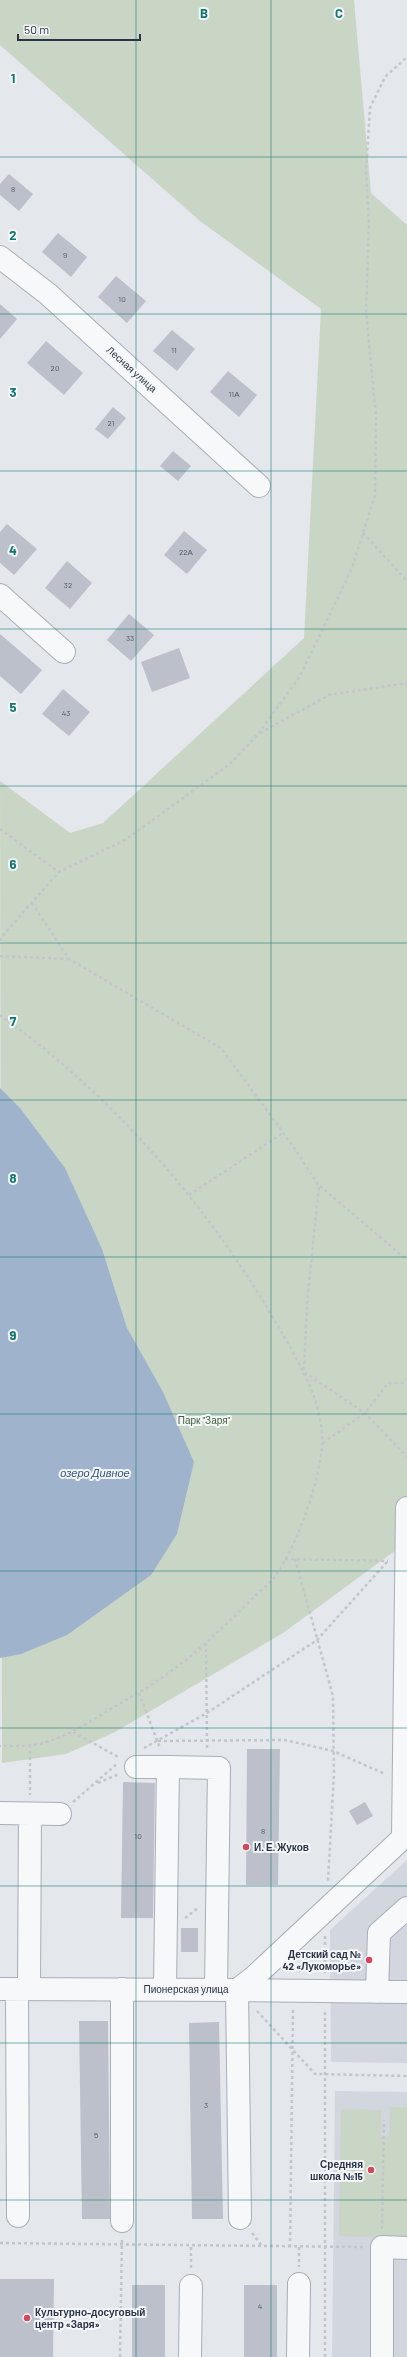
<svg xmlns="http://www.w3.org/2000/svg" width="407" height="2357" viewBox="0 0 407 2357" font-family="Barlow,sans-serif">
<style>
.built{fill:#d2d6de}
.green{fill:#c9d6c5}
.water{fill:#9fb4cc}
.building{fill:#bbc0ca}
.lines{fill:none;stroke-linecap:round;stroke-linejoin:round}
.minor-casing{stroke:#a9aeb7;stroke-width:24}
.path{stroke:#c2c5cb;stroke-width:2.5;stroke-dasharray:3 3;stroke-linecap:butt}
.minor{stroke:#f7f8fa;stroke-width:22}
.grid{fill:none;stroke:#0f766e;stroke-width:1;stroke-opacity:0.55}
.poi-dot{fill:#d1495b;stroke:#f4f6f9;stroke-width:1.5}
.labels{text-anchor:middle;stroke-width:4;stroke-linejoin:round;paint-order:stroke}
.number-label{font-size:8px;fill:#4f5766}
.street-label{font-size:10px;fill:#2b3445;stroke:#f4f6f9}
.park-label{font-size:10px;fill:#3f6138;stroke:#f4f6f9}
.poi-label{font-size:10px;font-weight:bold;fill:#2b3445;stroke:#f4f6f9;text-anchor:start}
.water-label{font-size:11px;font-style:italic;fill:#34527a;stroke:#f4f6f9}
.grid-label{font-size:13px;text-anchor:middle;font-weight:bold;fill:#0f766e;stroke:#f4f6f9;stroke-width:4;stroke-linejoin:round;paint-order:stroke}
</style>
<rect width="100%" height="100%" fill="#e4e7ec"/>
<path class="built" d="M407,1860V2063L331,2062L330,1930Z
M335,2091L407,2092V2357H332Z"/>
<path class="green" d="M0,0H354L371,193L407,225V1542L283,1633L115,1732L66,1754L2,1763L0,781L70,833L103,823L304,638L321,309L200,221L0,45Z
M390,2107H407V2238L339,2236L341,2109L381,2110V2137L389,2136Z"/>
<path class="water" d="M0,1088L20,1108L65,1168L102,1249L127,1328L163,1392L194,1462L177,1534L151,1575L67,1635L21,1654L0,1658Z"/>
<path class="building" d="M9,174L33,194L19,211L0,195V184Z
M58,233L87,257L71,277L42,252Z
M116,276L146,301L127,323L98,297Z
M0,304L17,319L0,339Z
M172,330L195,349L177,371L153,351Z
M46,341L83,373L64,395L27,363Z
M228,371L257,395L239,417L210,392Z
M113,407L126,418L108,439L95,429Z
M173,451L191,466L178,481L160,466Z
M7,524L37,549L14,575L0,563V532Z
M184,531L207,550L187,574L164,555Z
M67,561L92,583L70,609L45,588Z
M129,614L154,635L131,661L107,640Z
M0,634L42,670L21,694L0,676Z
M179,648L190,678L152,692L141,662Z
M63,689L90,712L69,736L42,714Z
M247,1749H280L278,1885H246Z
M123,1782L155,1783L153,1918H121Z
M365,1802L373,1816L357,1825L349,1811Z
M181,1928H198V1952H181Z
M79,2021H108L110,2219H82Z
M219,2022L223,2219H192L189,2023Z
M0,2279H54L53,2357H0Z
M132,2285H165V2357H132Z
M244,2285H277V2357H244Z"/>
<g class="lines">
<g class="minor-casing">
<path id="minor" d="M0,257L48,294L259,486
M0,595L64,652
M136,1767H168
M0,1813L60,1814
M403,1838L407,1508
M0,1989L237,1990L254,1977L407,1834
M17,1989L18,2216
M29,1989L30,1814
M122,1989V2221
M165,1989L168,1767L219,1768L216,1989
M377,1992L379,1933L407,1908
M240,2218L237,1990L407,1992
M190,2357L191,2286
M298,2357L299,2284
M382,2357V2247L407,2248"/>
</g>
<path class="path" d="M363,533L407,581
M260,733L329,695L407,683
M0,829L59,872
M32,903L69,959L221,1048L293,1146L319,1186L307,1303L304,1372L365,1413L407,1457
M0,941L3,935L59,872L125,840L230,764L258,734L299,678L352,568L375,495L376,416L366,311L369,223L366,172L370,108L385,77L407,57
M0,956L68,959
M0,1015C116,1098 210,1208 281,1331C300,1365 324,1404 322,1445C320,1481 297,1545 276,1575C271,1583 262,1589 255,1596C240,1611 225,1625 210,1639C181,1667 149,1687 114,1707C92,1720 71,1735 46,1742C32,1747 15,1746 0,1746
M320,1186L407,1260
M189,1195L283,1133
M323,1443L365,1413L388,1383H407
M285,1559L388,1561
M295,1559L333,1696L334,1773L328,1881
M206,1643L207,1749
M139,1693L160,1748
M73,1732L120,1758
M158,1741L285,1740L333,1751L385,1774
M30,1745V1795
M144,1748L207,1713L317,1640L387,1562
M98,1783L119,1774
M73,1802L118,1763
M185,1918L198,1908
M325,1936V1973
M300,1972L307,1954
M257,2011L315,2074L407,2076
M382,2229L384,2120
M252,2233L262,2246
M0,2243L363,2247
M290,2247L293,2010
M299,2247V2267
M191,2268V2246
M120,2357L122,2240
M325,2357V2010"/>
<use href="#minor" class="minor"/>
</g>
<path class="grid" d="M136,0V2357M271,0V2357M0,157H407M0,314H407M0,471H407M0,629H407M0,786H407M0,943H407M0,1100H407M0,1257H407M0,1414H407M0,1571H407M0,1728H407M0,1886H407M0,2043H407M0,2200H407"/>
<g class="poi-dot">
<circle cx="246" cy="1847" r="4"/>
<circle cx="369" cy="1960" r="4"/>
<circle cx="371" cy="2170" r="4"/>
<circle cx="27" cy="2318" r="4"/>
</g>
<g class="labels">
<g class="number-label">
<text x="13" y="192">8</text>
<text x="65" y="258">9</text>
<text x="122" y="302">10</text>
<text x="174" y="353">11</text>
<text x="55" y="371">20</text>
<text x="234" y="397">11А</text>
<text x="111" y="426">21</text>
<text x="186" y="555">22А</text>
<text x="68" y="588">32</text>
<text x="130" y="641">33</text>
<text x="66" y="716">43</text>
<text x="263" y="1834">8</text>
<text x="138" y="1839">10</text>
<text x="206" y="2108">3</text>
<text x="96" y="2138">5</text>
<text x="260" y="2309">4</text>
</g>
<g class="street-label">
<text transform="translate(132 369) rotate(42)" y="4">Лесная улица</text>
<text x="186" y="1993">Пионерская улица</text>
</g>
<g class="park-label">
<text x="204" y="1424">Парк "Заря"</text>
</g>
<g class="poi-label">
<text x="254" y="1851">И. Е. Жуков</text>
<text x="361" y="1958" text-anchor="end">Детский сад №<tspan x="361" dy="12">42 «Лукоморье»</tspan></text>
<text x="363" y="2168" text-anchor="end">Средняя<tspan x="363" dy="12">школа №15</tspan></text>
<text x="35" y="2316">Культурно-досуговый<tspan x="35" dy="12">центр «Заря»</tspan></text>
</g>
<g class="water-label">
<text x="95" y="1477">озеро Дивное</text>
</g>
</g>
<g class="grid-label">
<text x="204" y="18">B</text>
<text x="339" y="18">C</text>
<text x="13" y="83">1</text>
<text x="13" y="240">2</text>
<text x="13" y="397">3</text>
<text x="13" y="555">4</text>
<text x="13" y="712">5</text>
<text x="13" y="869">6</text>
<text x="13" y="1026">7</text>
<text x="13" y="1183">8</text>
<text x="13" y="1340">9</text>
</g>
<path d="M18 34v6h122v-6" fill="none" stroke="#2b3445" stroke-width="2"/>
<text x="24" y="34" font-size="12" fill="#2b3445" stroke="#f4f6f9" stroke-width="3" paint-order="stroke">50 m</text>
</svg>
